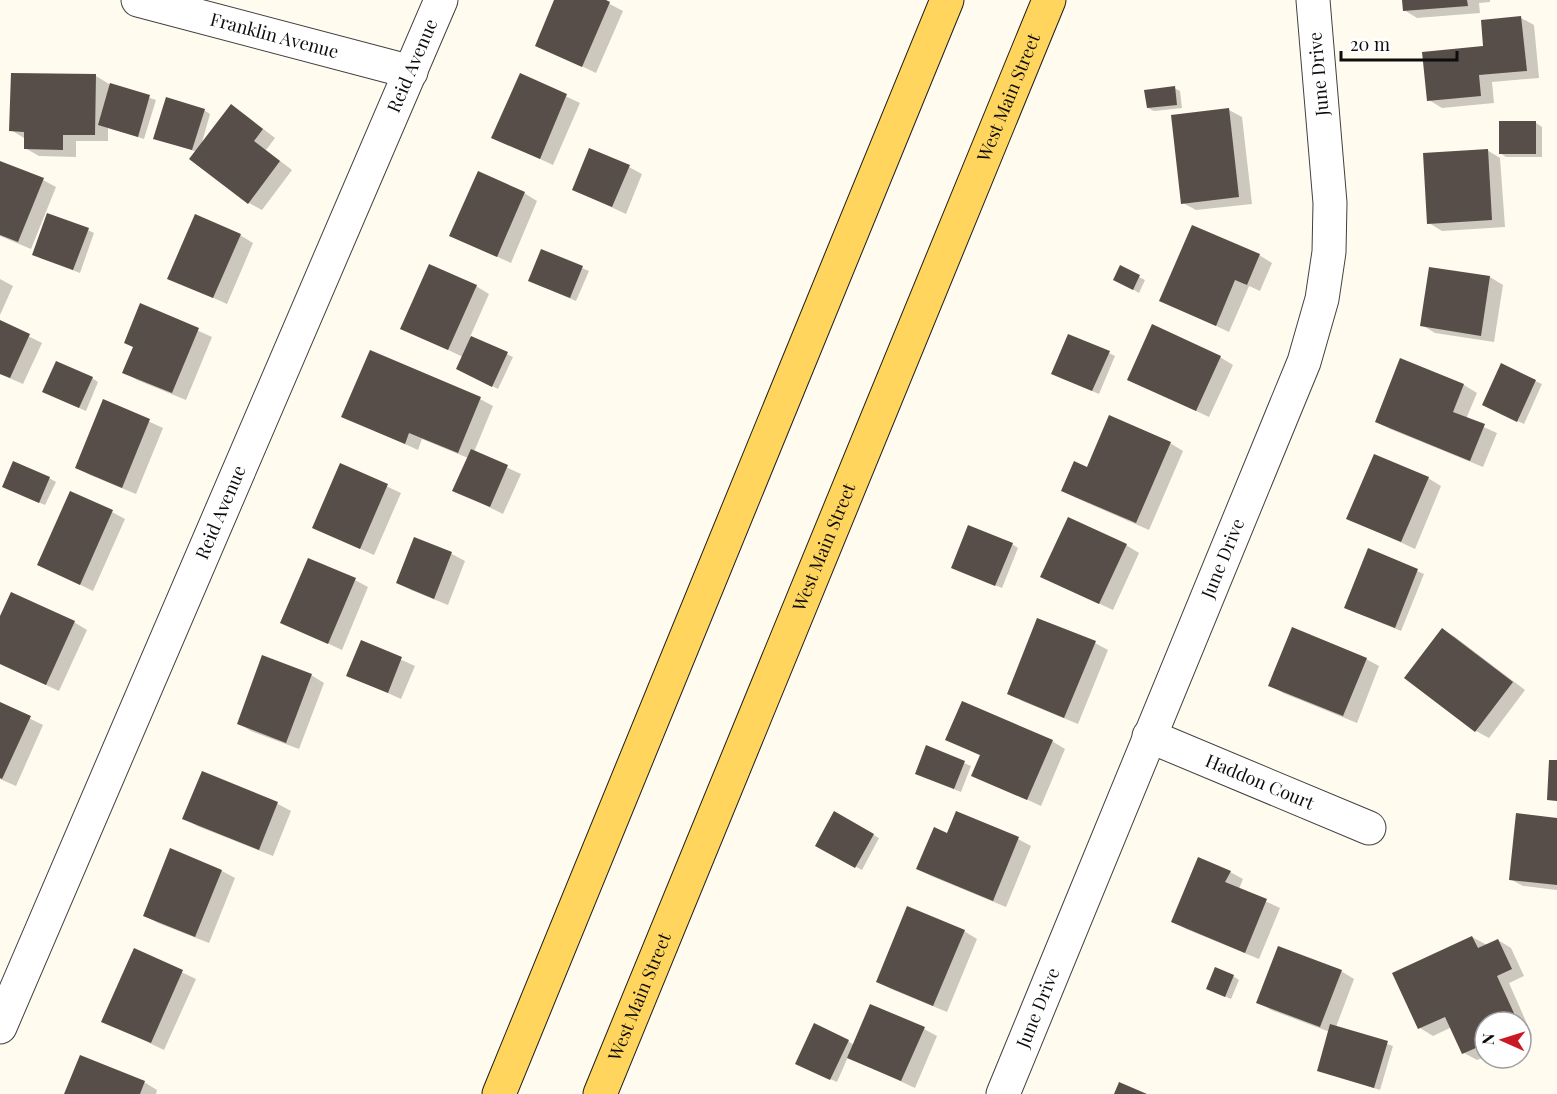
<svg xmlns="http://www.w3.org/2000/svg" width="1557" height="1094" viewBox="0 0 1557 1094" font-family="'Playfair Display',serif">
<style>
.shadow{fill:#0003}
.building{fill:#574e49}
.lines{fill:none;stroke-linecap:round;stroke-linejoin:round}
.minor-casing{stroke:#404040;stroke-width:35}
.primary-casing{stroke:#1e1e1e;stroke-width:35}
.minor{stroke:#fff;stroke-width:33}
.primary{stroke:#ffd55e;stroke-width:33}
.labels{text-anchor:middle;stroke-width:6;stroke-linejoin:round;paint-order:stroke}
.street-label{font-size:18px;fill:#0d0d0d;stroke:#fff}
</style>
<rect width="100%" height="100%" fill="#fffbee"/>
<path class="shadow" d="M556,0H602L623,11L596,73L537,45Z
M1403,0H1490V2L1479,3L1480,13L1417,18L1404,10Z
M1521,18L1534,25L1539,78L1492,82L1494,103L1442,108L1429,100L1485,47Z
M521,75L580,103L553,165L493,137Z
M96,76L109,84L156,100L144,139L108,128V141H76V157L39,156L25,148L24,138L11,130Z
M1174,88L1180,91L1182,108L1154,111L1148,108Z
M231,106L244,114L275,138L266,150L292,170L262,210L249,203L197,152L155,138L204,110L210,114L201,146Z
M1229,110L1242,117L1252,204L1196,210L1183,203Z
M1536,123L1542,127V157H1506L1500,153Z
M1487,150L1500,158L1505,227L1442,231L1429,223Z
M0,163L43,180L56,187L31,249L0,236Z
M629,167L642,174L626,214L574,190Z
M524,193L537,201L511,263L451,236Z
M88,230L94,233L80,273L40,258Z
M240,235L253,243L227,304L169,278Z
M542,251L589,271L576,301L536,284Z
M1259,255L1272,263L1260,291L1249,286L1229,332L1161,300Z
M1430,269L1490,277L1503,285L1494,342L1435,333L1422,325Z
M1139,277L1145,280L1139,293L1115,279Z
M0,279L13,286L0,315Z
M476,286L489,294L470,337L513,357L498,389L464,372L463,357L402,328Z
M141,305L212,337L186,400L137,380L124,372L134,347Z
M0,322L42,343L23,384L0,374Z
M371,352L480,399L493,406L474,452L521,474L503,514L454,490L468,458L422,439L418,450L343,416Z
M1109,353L1115,356L1099,394L1059,377Z
M1220,357L1233,365L1209,417L1128,379Z
M1401,360L1464,385L1477,393L1466,419L1497,433L1483,467L1390,429L1377,422Z
M92,378L98,382L86,411L50,395Z
M1535,381L1542,384L1524,424L1490,408Z
M104,401L163,428L136,494L90,475L77,468Z
M1170,443L1183,451L1149,530L1076,498L1063,491L1088,469Z
M341,465L401,493L374,555L314,528Z
M49,478L56,482L45,505L10,490Z
M1428,478L1441,486L1415,549L1348,518Z
M112,512L125,519L93,591L38,564Z
M415,539L452,554L465,561L448,605L411,590L398,583Z
M1012,544L1018,548L1002,588L959,571Z
M1126,545L1139,553L1113,610L1042,577Z
M1368,550L1424,574L1401,631L1352,611Z
M355,580L368,587L342,650L282,622Z
M0,619L74,622L87,630L59,691L0,664Z
M1442,630L1455,637L1525,690L1489,738L1476,731L1406,678Z
M362,642L415,666L401,699L348,675Z
M1095,643L1108,650L1078,724L1022,701L1008,693Z
M1366,659L1379,666L1357,723L1283,693L1270,685Z
M311,675L324,683L299,749L251,731L238,723Z
M0,704L43,725L16,786L0,779Z
M947,739L1052,741L1065,749L1041,806L973,775L981,756Z
M927,747L971,766L961,792L923,777Z
M203,773L278,804L291,811L273,856L197,826L184,818Z
M834,813L879,838L862,870L817,845Z
M1557,819V890L1523,886L1510,879Z
M948,835L1018,839L1031,846L1006,907L931,876L918,869Z
M171,850L222,871L235,878L209,943L158,923L145,916Z
M1230,872L1243,879L1239,889L1280,908L1259,959L1186,929L1173,921Z
M964,931L977,939L947,1012L891,989L878,982Z
M1472,937L1487,945L1498,940L1511,948L1524,976L1509,983L1532,1035L1521,1040V1022H1485V1057L1477,1060L1464,1053L1452,1027L1433,1036L1420,1028L1394,973Z
M135,950L196,979L164,1050L103,1021Z
M1341,971L1354,979L1336,1027L1393,1046L1380,1090L1325,1073L1330,1032L1271,1010L1258,1002Z
M1233,976L1239,980L1231,999L1214,992Z
M924,1029L937,1036L915,1088L848,1057L837,1082L803,1067L848,1041L854,1045Z
M144,1082L157,1090L156,1094H66Z"/>
<path class="building" d="M554,0H606L610,2L582,67L535,46Z
M1402,0H1467L1468,6L1403,11Z
M1521,16L1527,71L1479,75L1481,96L1427,101L1422,52L1483,46L1481,20Z
M11,73L96,74L95,135H63V150L24,149V132L9,131Z
M520,73L567,94L540,159L491,138Z
M110,83L150,95L138,137L98,125Z
M1175,86L1177,105L1147,108L1144,90Z
M166,97L205,109L192,150L153,139Z
M231,104L263,129L254,141L280,161L248,204L189,159Z
M1229,108L1239,197L1181,204L1171,115Z
M1499,121H1536V154H1499Z
M589,148L630,165L612,207L572,190Z
M1488,149L1492,220L1427,224L1423,153Z
M0,161L44,178L18,242L0,235Z
M478,171L525,192L497,257L449,236Z
M47,213L89,228L73,270L32,255Z
M195,214L241,234L213,298L167,279Z
M1192,225L1260,254L1247,285L1235,280L1216,326L1159,301Z
M541,249L583,266L570,298L528,281Z
M429,264L477,285L448,350L400,329Z
M1120,265L1140,275L1133,290L1113,280Z
M1429,267L1490,276L1481,336L1420,326Z
M140,303L199,328L172,393L122,373L133,347L124,343Z
M0,320L30,334L10,378L0,374Z
M1152,324L1221,356L1196,411L1127,380Z
M1068,334L1110,351L1092,391L1051,374Z
M471,336L508,352L492,387L456,369Z
M370,350L481,397L458,453L409,433L405,444L341,417Z
M1400,358L1464,384L1453,412L1485,424L1470,461L1375,422Z
M56,361L93,377L79,408L42,392Z
M1501,363L1536,380L1517,422L1482,405Z
M103,399L150,419L122,488L75,468Z
M1109,415L1171,442L1136,523L1061,491L1074,461L1087,467Z
M471,449L508,465L490,507L452,491Z
M1374,454L1429,477L1401,542L1346,519Z
M13,461L50,477L39,503L2,487Z
M340,463L388,484L360,549L312,528Z
M70,491L113,510L80,585L37,565Z
M1068,517L1127,544L1099,604L1040,577Z
M968,525L1013,543L995,586L951,568Z
M414,537L452,552L434,599L396,583Z
M1368,548L1418,569L1395,628L1344,608Z
M308,558L356,578L328,644L280,623Z
M11,592L75,621L46,685L0,664V616Z
M1037,618L1096,641L1064,718L1007,694Z
M1292,627L1367,658L1343,716L1268,686Z
M1442,628L1513,682L1475,732L1404,678Z
M361,640L402,657L388,693L346,676Z
M262,655L312,674L286,743L237,724Z
M962,701L1053,740L1027,800L971,776L980,755L945,740Z
M0,702L31,716L2,779L0,778Z
M926,745L965,761L954,789L915,774Z
M1549,760H1557V801L1547,800Z
M202,771L278,802L259,850L182,819Z
M834,811L874,834L855,868L815,846Z
M956,811L1019,837L993,901L916,869L934,827L947,833Z
M1516,813L1557,818V885L1509,880Z
M170,848L222,870L195,937L143,916Z
M1198,857L1231,871L1225,882L1267,899L1245,953L1171,922Z
M907,906L965,930L933,1006L876,982Z
M1472,936L1478,948L1498,939L1512,969L1497,976L1518,1022H1485V1044L1462,1054L1445,1017L1418,1029L1392,973Z
M1278,946L1342,970L1320,1027L1256,1003Z
M134,948L183,970L151,1043L101,1022Z
M1215,967L1234,975L1225,997L1206,989Z
M870,1004L925,1027L901,1081L847,1058Z
M814,1023L849,1040L830,1080L795,1064Z
M1330,1024L1388,1041L1374,1088L1317,1071Z
M80,1055L145,1081L140,1094H64Z
M1119,1082L1147,1094H1114Z"/>
<g class="lines">
<g class="minor-casing">
<g id="minor">
<path id="s1" d="M138,0L411,72"/>
<path id="s2" d="M1149,736L1369,828"/>
<path id="s3" d="M0,1027L441,0"/>
<path id="s4" d="M1003,1094L1304,362L1322,299L1329,252L1330,203L1313,0"/>
</g>
</g>
<g class="primary-casing">
<g id="primary">
<path d="M499,1094L947,0"/>
<path id="s5" d="M600,1094L1049,0"/>
</g>
</g>
<use href="#minor" class="minor"/>
<use href="#primary" class="primary"/>
</g>
<g class="labels">
<g class="street-label">
<text dy="6" stroke="none"><textPath href="#s1" startOffset="141">Franklin Avenue</textPath></text>
<text dy="6" stroke="none"><textPath href="#s3" startOffset="1046">Reid Avenue</textPath></text>
<text transform="translate(1319 74) rotate(-95)" y="6">June Drive</text>
<text dy="6" stroke="none"><textPath href="#s5" startOffset="1077">West Main Street</textPath></text>
<text dy="6" stroke="none"><textPath href="#s3" startOffset="560">Reid Avenue</textPath></text>
<text dy="6" stroke="none"><textPath href="#s5" startOffset="591">West Main Street</textPath></text>
<text dy="6" stroke="none"><textPath href="#s4" startOffset="579">June Drive</textPath></text>
<text dy="6" stroke="none"><textPath href="#s2" startOffset="120">Haddon Court</textPath></text>
<text dy="6" stroke="none"><textPath href="#s5" startOffset="105">West Main Street</textPath></text>
<text dy="6" stroke="none"><textPath href="#s4" startOffset="93">June Drive</textPath></text>
</g>
</g>
<g transform="translate(1503 1040) rotate(273)"><circle r="28" fill="#ffffff" stroke="#9e9e9e" stroke-width="1.5"/>
<path d="M0-4.5L10 22L0 15L-10 22Z" fill="#ca1924"/>
<text y="-9" font-size="16" font-weight="bold" text-anchor="middle" fill="#0d0d0d">N</text>
</g>
<path d="M1341 51v9h116v-9" fill="none" stroke="#0d0d0d" stroke-width="3"/>
<text x="1350" y="51" font-size="18" fill="#0d0d0d" stroke="#ffffff" stroke-width="4.5" paint-order="stroke">20 m</text>
</svg>
